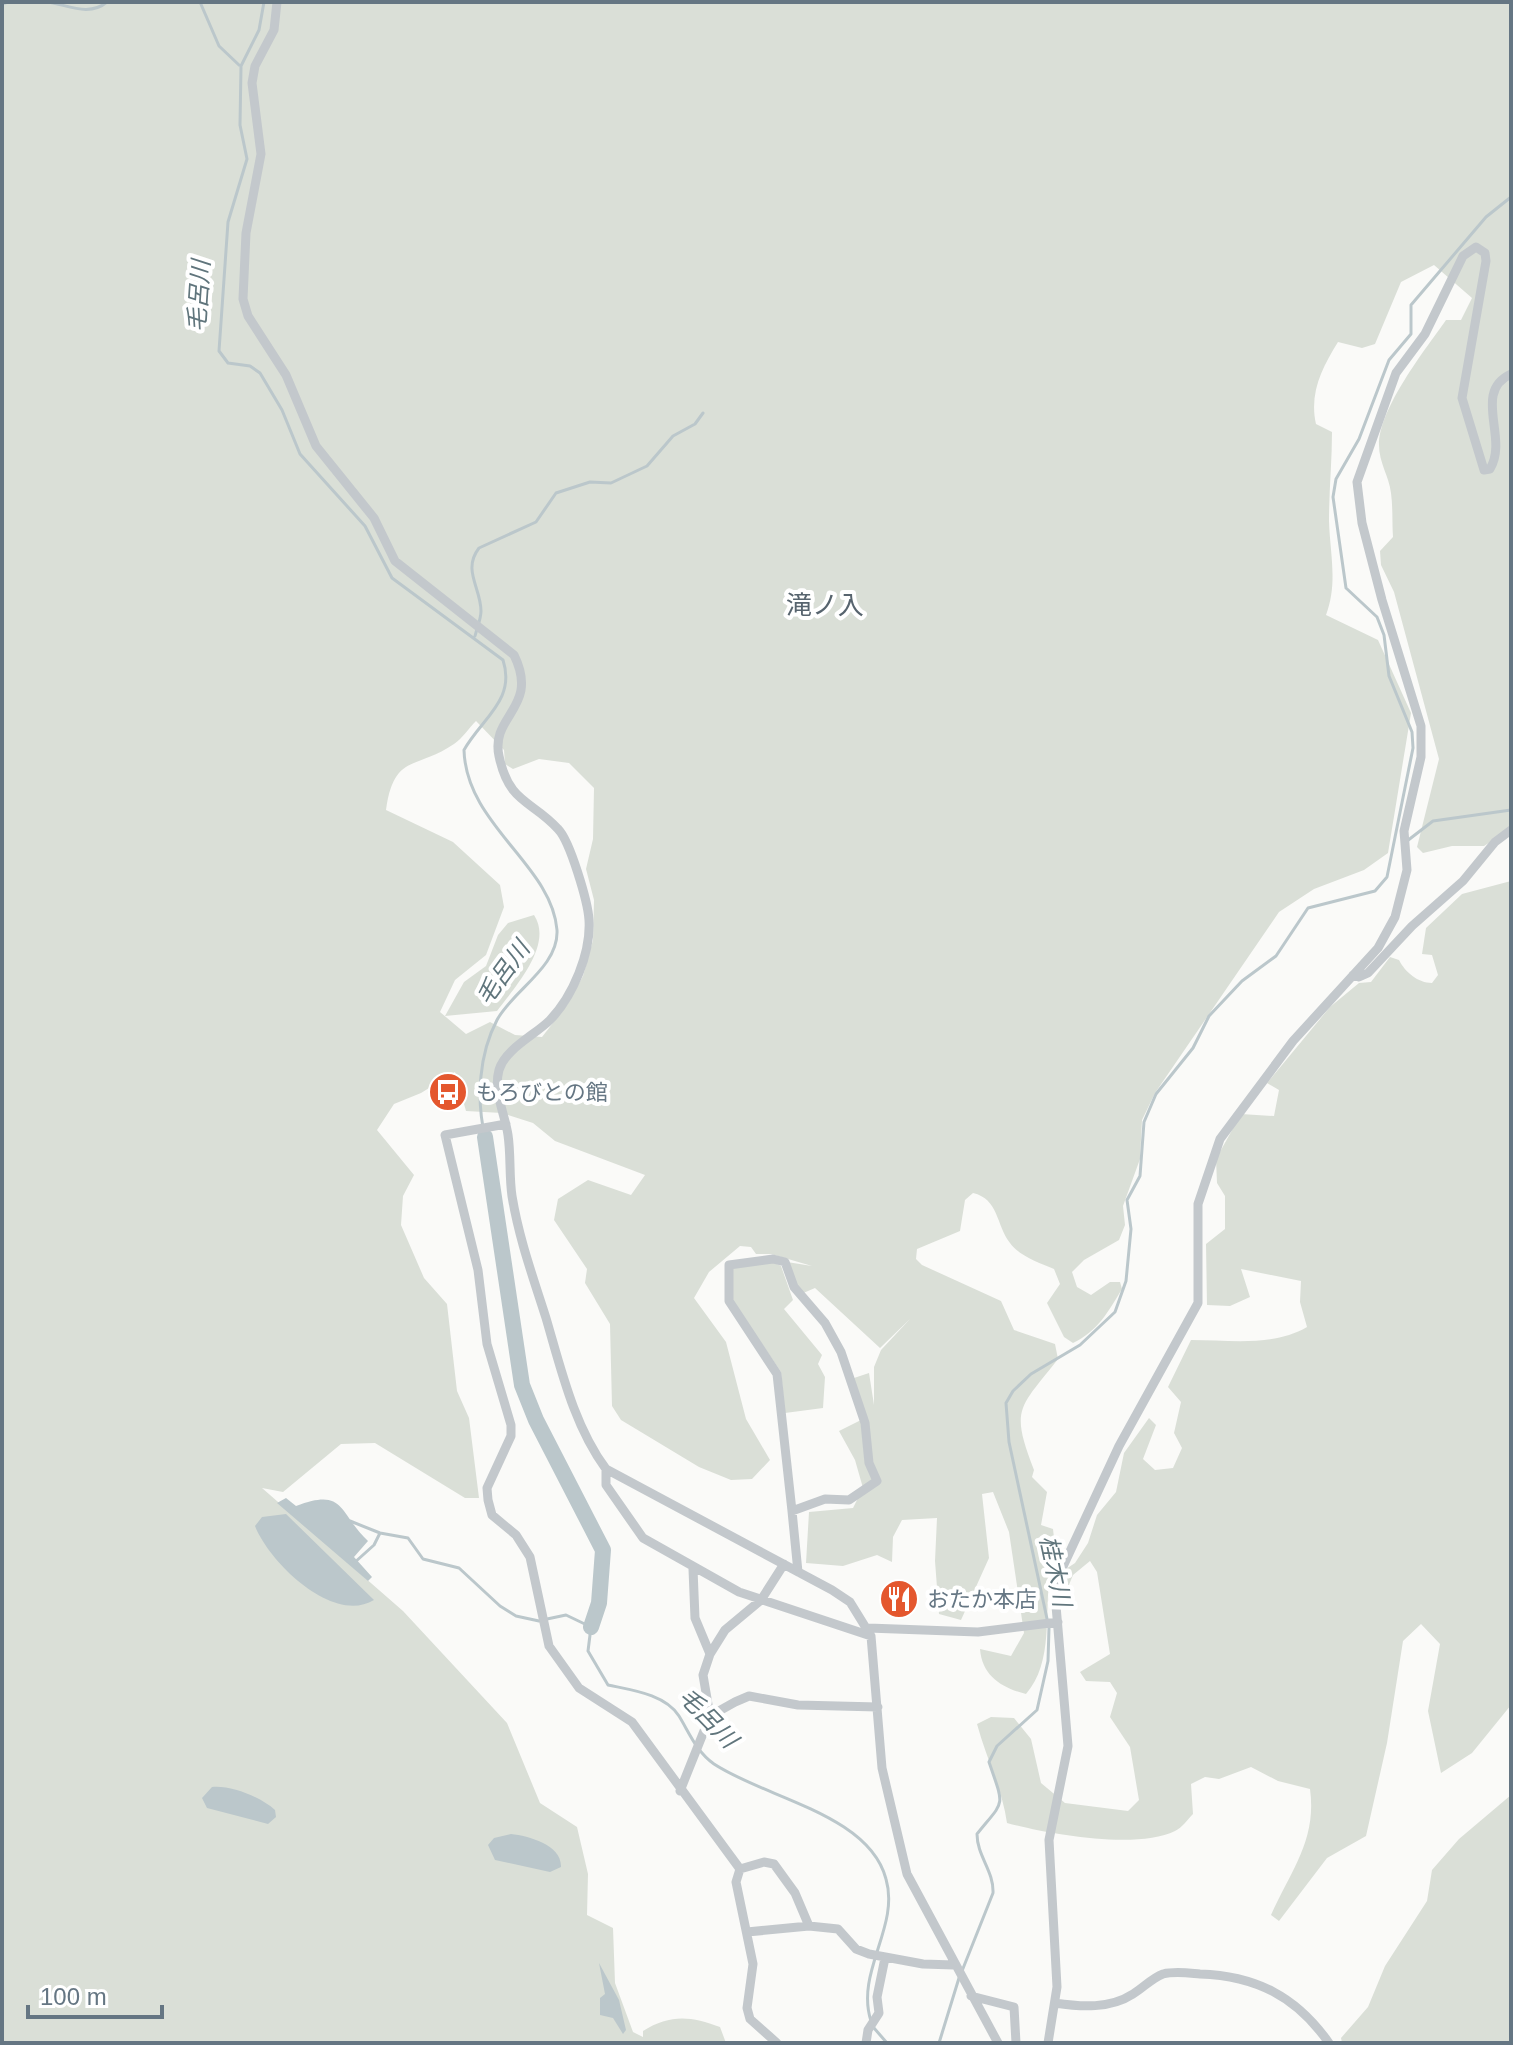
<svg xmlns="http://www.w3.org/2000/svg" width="1513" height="2045" viewBox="0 0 1513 2045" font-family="Helvetica,'Noto Sans JP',sans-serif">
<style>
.green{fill:#dadfd7;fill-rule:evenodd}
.water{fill:#bbc7cb}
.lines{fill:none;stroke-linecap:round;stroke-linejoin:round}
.stream{stroke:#bbc7cb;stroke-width:3}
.river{stroke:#bbc7cb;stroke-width:16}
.street{stroke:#c3c8cc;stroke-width:9}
.labels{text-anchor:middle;stroke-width:8;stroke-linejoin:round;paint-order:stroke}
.poi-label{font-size:22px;fill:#657683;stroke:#fff;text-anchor:start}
.water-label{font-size:24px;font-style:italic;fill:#60757c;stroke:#fff}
.quarter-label{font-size:26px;fill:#57646e;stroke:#fff}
</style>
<rect width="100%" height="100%" fill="#fafaf8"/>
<path class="green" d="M2,2H1511V829L1484,846H1452L1423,853L1417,847L1439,759L1394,592L1381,565L1380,551L1393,537C1392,523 1393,508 1391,493C1389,476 1379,463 1379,445C1379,408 1425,350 1446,320H1461L1472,298L1434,265L1401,282L1375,344L1362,348L1338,342C1322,368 1309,393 1316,424L1332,432C1332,461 1329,491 1329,521C1330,554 1338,583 1326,615L1378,640L1411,713L1388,853L1364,870L1314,889L1279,912L1155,1093L1142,1120L1140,1159L1123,1206L1125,1225L1119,1240L1084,1260L1072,1272L1077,1287L1091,1295L1110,1282H1120L1122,1289C1108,1312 1098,1331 1073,1343L1064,1337L1047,1303L1060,1284L1054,1269C1039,1263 1019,1256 1010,1243C996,1225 999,1199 973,1193L965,1200L960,1231L917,1249L916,1259L922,1265L1001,1301L1014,1330L1055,1344L1058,1359C1019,1409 1010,1408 1034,1470L1032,1477L1047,1492L1041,1525L1053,1529L1055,1547L1041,1562L1050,1573C1044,1613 1054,1662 1026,1694C1002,1688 982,1676 980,1649L1011,1656L1024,1633L1009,1532L993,1492L982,1494L989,1558L961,1620L939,1614L935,1561L937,1518L902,1520L893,1537L892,1562L877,1555L843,1566L806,1563L809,1512L853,1508L863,1488L855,1460L839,1431L865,1418L851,1379L869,1373L874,1405V1367L881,1350L910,1319L880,1348L815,1288L801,1294L787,1262L812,1266L771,1254H756L751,1247L740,1246L709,1272L694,1298L726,1342L746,1419L770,1460L752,1479L731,1480L699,1467L621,1420L612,1406L610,1324L585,1283L587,1269L554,1220L558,1199L588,1180L631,1195L645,1175L555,1141L533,1123L502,1113L466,1111L455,1072L421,1093L394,1104L377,1130L414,1175L403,1196L401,1225L424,1278L447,1304L457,1391L469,1418L479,1498H465L375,1443L341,1444L283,1492L262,1488L403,1611L507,1723L540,1803L577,1827L588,1874L587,1915L613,1928L615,1983L633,2032L643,2037V2031C670,2014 691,2016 720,2027L726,2043H2ZM476,721L504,750L505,764L513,769L539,759L569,763L594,788L593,839L586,869L594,900L593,940L583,976L567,1005L542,1037L515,1035L490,1022L466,1034L440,1012L455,980L486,955L504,907L500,885L453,842L386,810C394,753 416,770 454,744C462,739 469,728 476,721Z
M1511,881V1705L1472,1753L1441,1773L1428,1711L1440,1644L1421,1624L1403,1641L1387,1743L1366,1836L1327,1858L1279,1921L1271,1915C1291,1870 1317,1840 1310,1789L1278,1781L1251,1767L1219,1779L1205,1777L1191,1784L1193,1814C1188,1819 1182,1828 1175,1831C1137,1850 1047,1834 1007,1823C1002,1788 986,1758 977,1724L991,1717L1014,1718L1031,1739L1041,1783L1065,1803L1128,1811L1139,1800L1130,1747L1110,1717L1117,1693L1110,1682L1086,1681L1080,1672L1110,1654L1097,1572L1090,1561L1073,1575L1064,1597L1059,1598L1066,1569L1075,1563L1088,1543L1097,1515L1116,1492L1124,1453L1149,1418L1156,1425L1143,1459L1155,1470L1173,1468L1182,1448L1174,1433L1181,1402L1168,1387L1191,1340C1230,1340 1273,1347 1307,1327L1300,1302L1301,1281L1241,1269L1250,1297L1230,1306L1207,1305L1206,1244L1225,1229V1196L1217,1183L1216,1159L1241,1114L1274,1116L1279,1090L1267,1083L1330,1007L1359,983L1371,982L1390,957L1399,960C1405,972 1418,983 1432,983L1438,975L1432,955L1422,954L1426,928L1462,894Z
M534,915C554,945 514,988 497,1011L445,1016L464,982L486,966L498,935L508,923Z
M773,1262L781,1266L793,1300L784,1309L822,1355L818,1364L825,1377L823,1408L785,1413L781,1372L732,1300V1267Z
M1511,1795V2043H1342L1341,2038L1368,2007L1385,1966L1427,1901L1432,1870L1459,1839Z"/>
<path class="water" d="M286,1498L296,1506C346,1487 338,1513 368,1541L354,1557L372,1577L368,1581L277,1503Z
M286,1514L374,1600C333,1625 269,1562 255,1526L262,1517Z
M212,1787C231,1785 261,1797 275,1810L276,1817L268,1824L207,1808L202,1798Z
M511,1834C529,1836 562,1845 561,1867L550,1872L495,1860L488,1845L494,1838Z
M599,1963L619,2000L626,2030L623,2034L613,2018L600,2015V1998L605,1994Z"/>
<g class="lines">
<path class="stream" d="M48,2C68,5 89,17 107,2
M200,2L219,46L239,65
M264,2L259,30L241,66L240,125L247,159L228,222L219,351L228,363L250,366L260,373L282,410L300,454L365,526L392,578L503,660C516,700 482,718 464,750C466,825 552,865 557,930C559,967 512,991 497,1020C479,1054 476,1099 485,1137
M2,4L8,2
M475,636C477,628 481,619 481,611C481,588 462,570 479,548L536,522L556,493L590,482L611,483L647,466L673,436L695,424L703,413
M1407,841L1433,821L1511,810
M350,1521L380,1533L408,1538L423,1559L459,1568L500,1606L516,1616L539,1621
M354,1563L374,1545L380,1533
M547,1619L566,1615L591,1627L588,1651L608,1685C631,1690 665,1694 679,1716C690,1734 696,1751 714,1764C765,1798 869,1814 886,1879C900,1927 855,1972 871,2021
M962,1971L993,1893C994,1871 977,1856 977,1834C1005,1799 1005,1809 989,1762L997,1746L1037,1710L1048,1661L1049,1628L1009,1442L1006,1403L1013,1391L1031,1374L1080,1345L1115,1312L1126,1281L1131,1229L1127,1200L1140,1176L1144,1122L1156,1094L1193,1048L1209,1016L1242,981L1276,956L1308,908L1375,891L1387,877L1413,748L1412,732L1389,676L1384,635L1377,617L1346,588L1333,497L1336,479L1359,439L1389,360L1411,334V305L1486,217L1511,197
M874,2028L887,2043
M939,2043L959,1978"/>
<path class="river" d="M485,1137L522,1385L536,1420L603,1550L599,1603L591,1627"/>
<path class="street" d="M277,2L274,30L255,66L252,83L261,154L246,233L243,299L248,316L286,375L316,446L374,518L395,561L514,655C540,708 490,715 499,756C509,804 532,800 558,829C570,841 588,902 589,920C591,953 573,996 550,1020C535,1035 505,1049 499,1070C493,1092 505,1114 508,1135C511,1155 509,1176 512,1196C519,1239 533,1277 546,1318C561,1369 574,1426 606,1469L832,1590L850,1602L871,1636L882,1768L907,1874L998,2043
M1353,975L1359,977L1368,973L1412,926L1463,881L1495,842L1511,830
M506,1124L445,1135L478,1270L487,1344L511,1425V1436L487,1488L488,1500L492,1515L516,1535L530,1557L549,1646L579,1688L632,1722L740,1869L736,1882L753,1964L747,2008L750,2019L777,2043
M773,1259L785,1262L794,1287L825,1323L841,1352L865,1423L869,1463L877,1481L849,1500L825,1499L792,1511L777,1374L729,1301V1265Z
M606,1469V1485L643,1538L739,1592L871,1636
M792,1511L798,1572
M693,1569L695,1618L710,1654
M868,1628L978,1632L1058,1622
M710,1716L703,1675L710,1654L725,1630L761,1600L784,1564
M680,1791L710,1716L735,1702L749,1696L798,1705L878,1707
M740,1869L764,1862L774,1864L795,1893L809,1926L838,1929L856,1949L869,1954L923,1964L954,1965
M747,1932L809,1926
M971,1996L1014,2007L1016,2043
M1055,2003C1081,2007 1110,2009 1133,1994C1143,1988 1152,1978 1163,1974C1175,1971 1188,1973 1200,1974C1256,1976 1296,1996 1329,2043
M866,2043L868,2030L879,2013L877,1997L885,1958
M1048,2043L1057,1987L1049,1840L1068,1746L1055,1594L1059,1575L1119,1446L1198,1303V1204L1220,1139L1293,1041L1378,948L1395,917L1407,870L1404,831L1421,757V726L1382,600L1362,523L1357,482L1396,373L1425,334L1463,256L1476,247L1485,253L1486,261L1462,398L1484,470L1490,469C1509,438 1472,392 1511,374"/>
</g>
<defs>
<g id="bus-disc" transform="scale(2)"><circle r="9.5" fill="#e4572e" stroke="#fff"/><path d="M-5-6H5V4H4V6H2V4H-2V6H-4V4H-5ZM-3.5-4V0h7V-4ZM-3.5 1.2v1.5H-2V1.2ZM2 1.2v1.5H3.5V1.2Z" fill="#fff"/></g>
<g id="restaurant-disc" transform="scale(2)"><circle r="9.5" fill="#e4572e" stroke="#fff"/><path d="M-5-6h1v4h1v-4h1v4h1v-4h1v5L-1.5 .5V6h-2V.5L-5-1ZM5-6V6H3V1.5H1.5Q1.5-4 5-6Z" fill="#fff"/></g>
</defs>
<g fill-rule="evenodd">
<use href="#bus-disc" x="448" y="1092"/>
<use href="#restaurant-disc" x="899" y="1599"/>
</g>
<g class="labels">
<g class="poi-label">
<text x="476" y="1100">もろびとの館</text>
<text x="927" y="1607">おたか本店</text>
</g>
<g class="water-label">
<text transform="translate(199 296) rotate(-86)" y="8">毛呂川</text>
<text transform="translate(503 973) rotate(-54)" y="8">毛呂川</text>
<text transform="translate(1055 1571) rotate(78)" y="8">桂木川</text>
<text transform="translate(708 1718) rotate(46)" y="8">毛呂川</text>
</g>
<g class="quarter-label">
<text x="825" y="614">滝ノ入</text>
</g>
</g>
<rect width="1513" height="2045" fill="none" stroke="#657683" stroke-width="8"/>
<path d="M28 2005v12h134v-12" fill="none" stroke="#657683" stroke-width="4"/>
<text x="40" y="2005" font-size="24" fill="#657683" stroke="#ffffff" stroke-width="6" paint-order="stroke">100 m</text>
</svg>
